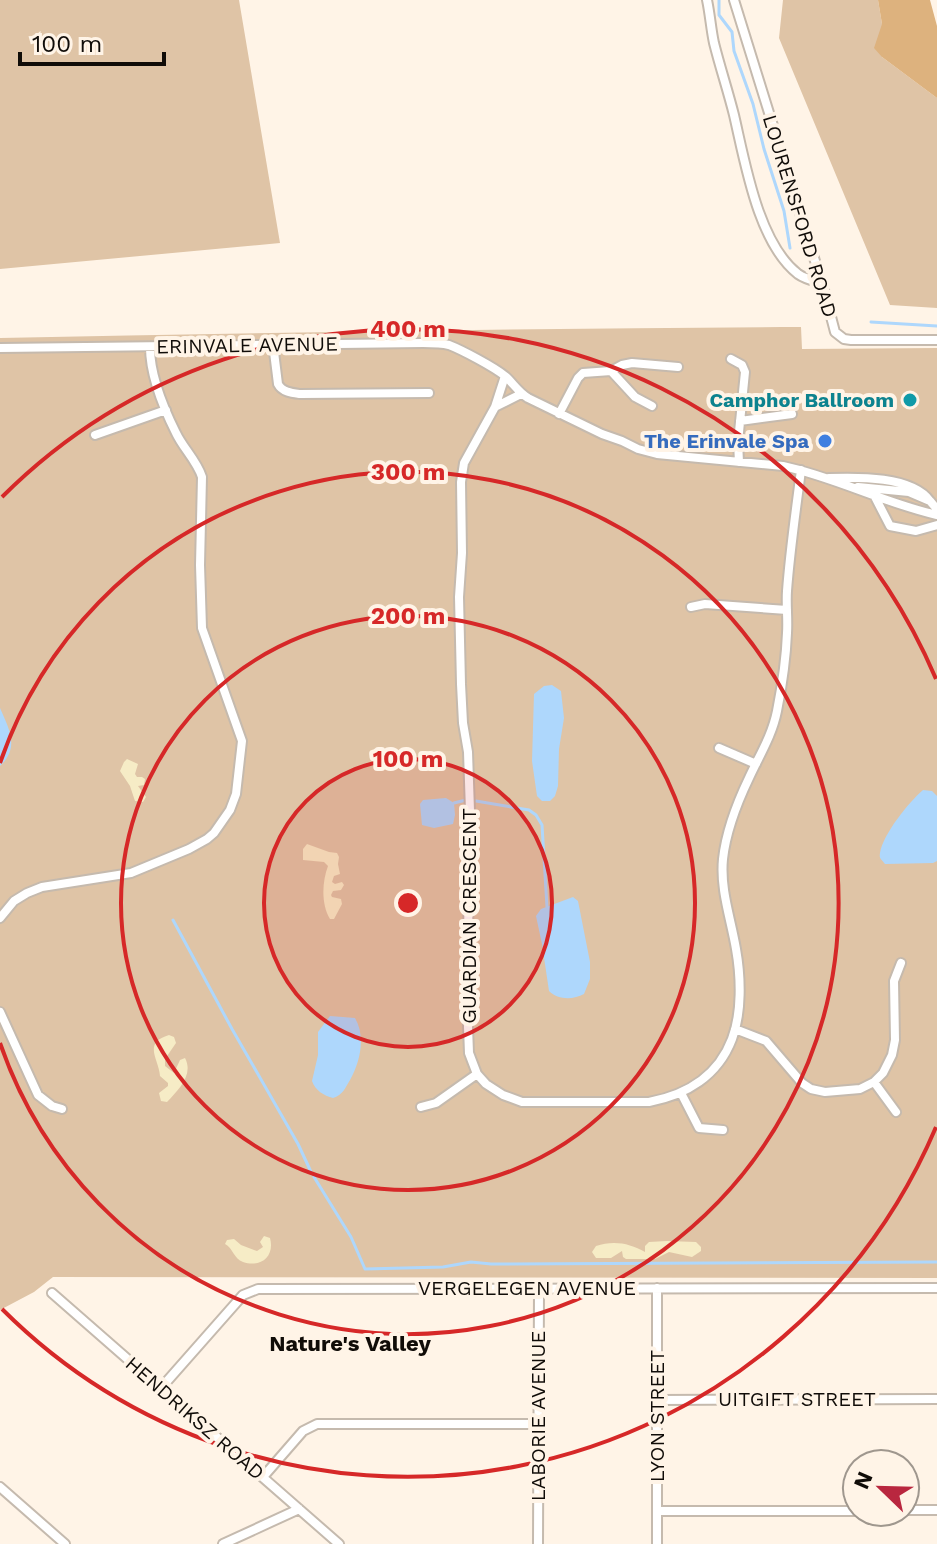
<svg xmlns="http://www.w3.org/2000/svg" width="937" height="1544" viewBox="0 0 937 1544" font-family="'Work Sans',sans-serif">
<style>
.green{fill:#dfc4a6}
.forest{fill:#ddb27e}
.sand{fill:#f6ecc6}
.water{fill:#aed7fc}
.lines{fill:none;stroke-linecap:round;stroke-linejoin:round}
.stream{stroke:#aed7fc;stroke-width:3}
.minor-casing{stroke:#c5baae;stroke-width:12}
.minor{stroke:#fff;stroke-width:8}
.ring{fill:none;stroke:#d62828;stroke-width:4}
.culture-dot{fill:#0f9aa8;stroke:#fff4e7;stroke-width:3}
.shop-dot{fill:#3f7fe0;stroke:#fff4e7;stroke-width:3}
.labels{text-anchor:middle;stroke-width:8;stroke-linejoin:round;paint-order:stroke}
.street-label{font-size:20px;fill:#100c08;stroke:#fff4e7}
.culture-label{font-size:20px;font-weight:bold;fill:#0d838f;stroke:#fff4e7;text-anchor:end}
.shop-label{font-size:20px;font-weight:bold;fill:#366cbe;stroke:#fff4e7;text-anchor:end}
.neighbourhood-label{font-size:22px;font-weight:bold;fill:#100c08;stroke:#fff4e7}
.centre{fill:#d62828;stroke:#fff4e7;stroke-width:4}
.ring-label{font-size:24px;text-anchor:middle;font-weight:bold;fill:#d62828;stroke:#fff4e7;stroke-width:8;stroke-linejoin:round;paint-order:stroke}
</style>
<rect width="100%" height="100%" fill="#fff4e7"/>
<path class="green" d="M0,0H239L280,243L0,269Z
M783,0H878L882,24V57L937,98V308L890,305L779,38Z
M801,327L802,349L937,348V1278L53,1277L34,1292L0,1310V338C267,333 534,328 801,327Z"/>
<path class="forest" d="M878,0H930L937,26V98L882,57L874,48L882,24Z"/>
<path class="sand" d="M127,759L138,764L135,774L137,777H142L145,779L144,785L138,786L146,797L143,802L135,801L130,786L120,771L124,762Z
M307,844L329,852L337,853L339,857L338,864L340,874L334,876L332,882L335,884L342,882L344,885L341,890L333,891L331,895L332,897L341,899L342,904L334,919H330C321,904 322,882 328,866L324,862L303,860V849Z
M169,1035L174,1037L176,1043L165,1059V1066L174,1073L180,1060L185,1058C194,1075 178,1090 167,1102L161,1101L159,1093L168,1086V1083L160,1076C159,1059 142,1043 169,1035Z
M264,1236L270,1238C275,1256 261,1268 243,1262C234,1259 233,1248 225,1244L227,1240L234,1239L241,1245L257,1251L263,1247L260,1242Z
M667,1241L696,1242L701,1247V1251L692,1257L669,1252L655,1259H626L623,1257L622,1251L611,1258H596L592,1252L596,1246C613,1240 630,1243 645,1252V1246L649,1242Z"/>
<path class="water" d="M552,685L561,691L564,718L559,749L558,786L555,796L550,801H542L537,796L532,761L534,694L544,686Z
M0,708C9,729 20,747 0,766Z
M923,790L932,791L937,796V861L933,863L885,864C881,859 879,859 880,853C883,834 909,802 923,790Z
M446,798L454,803L455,815L453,824L434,828L422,825L420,804L423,800Z
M573,897L578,901L590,962V979L584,994C573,1000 558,1000 549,991L542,944L536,916L541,909Z
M330,1016L355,1018C366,1037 360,1062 350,1080C345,1088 343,1095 333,1098C324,1096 315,1090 312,1081L318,1055V1032Z"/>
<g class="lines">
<path class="stream" d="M719,0V15L732,32L734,51L753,104L764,149L784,211L790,248
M871,322L937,326
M476,801L529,810L536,815L542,825L547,907
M454,803L466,800
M173,920L232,1029L298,1144L312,1174
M314,1177L351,1237L365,1269L443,1267L471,1262L491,1264L937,1262"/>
<g class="minor-casing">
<path id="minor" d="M707,0C710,14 711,29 714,43C720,67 728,91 734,115C745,162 758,243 798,274C805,279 814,281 821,283
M734,0L824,290L835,332L844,339L851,340H937
M273,344L278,384C282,392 292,393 300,394L429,393
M0,348L423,343C432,343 441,343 449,345C462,350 494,367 505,376C513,383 518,392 528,398L602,434L622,441L638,449L657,454L783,466C835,477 884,503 937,515
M731,359L742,365L745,372L738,442L739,462
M611,371L635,397L652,406
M505,376L495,407L464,463L461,482L462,553L459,597L461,684L463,723L468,752L470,811L467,1000L469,1053L477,1074L486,1084L503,1095L522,1102H649C686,1095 718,1076 732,1039C742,1013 741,977 736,949C731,919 720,890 723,859C726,832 737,803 749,778C759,756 772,736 777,711C782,686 786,659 787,633C788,619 786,605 787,591C790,550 796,510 801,470
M495,407L521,394
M559,414L578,378L583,373L611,371L622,365L632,363L678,367
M740,421L792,414
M95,435L166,410
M829,478C858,477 912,476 930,501
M858,487L909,492L930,501L937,509
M875,497L890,526L916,531L937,525
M691,607L705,604L787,610
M719,748L756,764
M0,918L14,901L27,893L42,887L131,873L189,849L207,839L214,833L230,810L236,794L242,741L202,628L200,565L202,477C197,461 183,448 176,433C163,407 150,375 150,347
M0,1012L38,1095L52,1106L62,1109
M735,1029L766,1041L802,1083L811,1089L825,1092L860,1089L874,1082L883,1073L892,1055L895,1040L894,981L901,963
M874,1082L896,1112
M681,1093L699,1128L723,1130
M421,1107L436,1103L477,1074
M657,1288V1544
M52,1293L339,1544
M161,1388L243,1295L258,1289L937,1288
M657,1400L937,1399
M263,1477L303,1431L317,1424H537
M0,1487L65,1544
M905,1510H937
M657,1511H857
M223,1544L299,1509
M538,1544L539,1288"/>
</g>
<use href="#minor" class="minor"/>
</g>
<circle cx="408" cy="903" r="144" fill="#d62828" fill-opacity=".12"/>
<g class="ring">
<circle cx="408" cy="903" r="144"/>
<circle cx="408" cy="903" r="287"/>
<path d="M0 763A431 431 0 1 1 0 1043"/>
<path d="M936 1127A574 574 0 0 1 2 1309M2 497A574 574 0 0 1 936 679"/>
</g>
<circle class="culture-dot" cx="910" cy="400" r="8"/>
<circle class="shop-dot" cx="825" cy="441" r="8"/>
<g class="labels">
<g class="street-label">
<text transform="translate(800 216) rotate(73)" y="7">LOURENSFORD ROAD</text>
<text transform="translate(247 345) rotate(-1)" y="7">ERINVALE AVENUE</text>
<text transform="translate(469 916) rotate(-90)" y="7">GUARDIAN CRESCENT</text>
<text x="527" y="1295">VERGELEGEN AVENUE</text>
<text x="797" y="1406">UITGIFT STREET</text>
<text transform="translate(538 1416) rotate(-90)" y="7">LABORIE AVENUE</text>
<text transform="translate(657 1416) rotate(-90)" y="7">LYON STREET</text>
<text transform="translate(195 1418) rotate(41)" y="7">HENDRIKSZ ROAD</text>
</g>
<g class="culture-label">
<text x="894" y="407">Camphor Ballroom</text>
</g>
<g class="shop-label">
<text x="809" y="448">The Erinvale Spa</text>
</g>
<g class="neighbourhood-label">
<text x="350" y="1351">Nature's Valley</text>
</g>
</g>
<circle cx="408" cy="903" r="12" class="centre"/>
<g class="ring-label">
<text x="408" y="337">400 m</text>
<text x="408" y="480">300 m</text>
<text x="408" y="624">200 m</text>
<text x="408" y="767">100 m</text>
</g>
<g transform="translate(881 1488) rotate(293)"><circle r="38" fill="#fff4e7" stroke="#9f978e" stroke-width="2"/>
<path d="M0-6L14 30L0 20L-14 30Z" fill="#b9273f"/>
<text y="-12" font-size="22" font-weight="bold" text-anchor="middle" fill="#100c08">N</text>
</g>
<path d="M20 52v12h144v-12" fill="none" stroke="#100c08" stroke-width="4"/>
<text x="32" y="52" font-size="24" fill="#100c08" stroke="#fff4e7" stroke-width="6" paint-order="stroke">100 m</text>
</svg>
